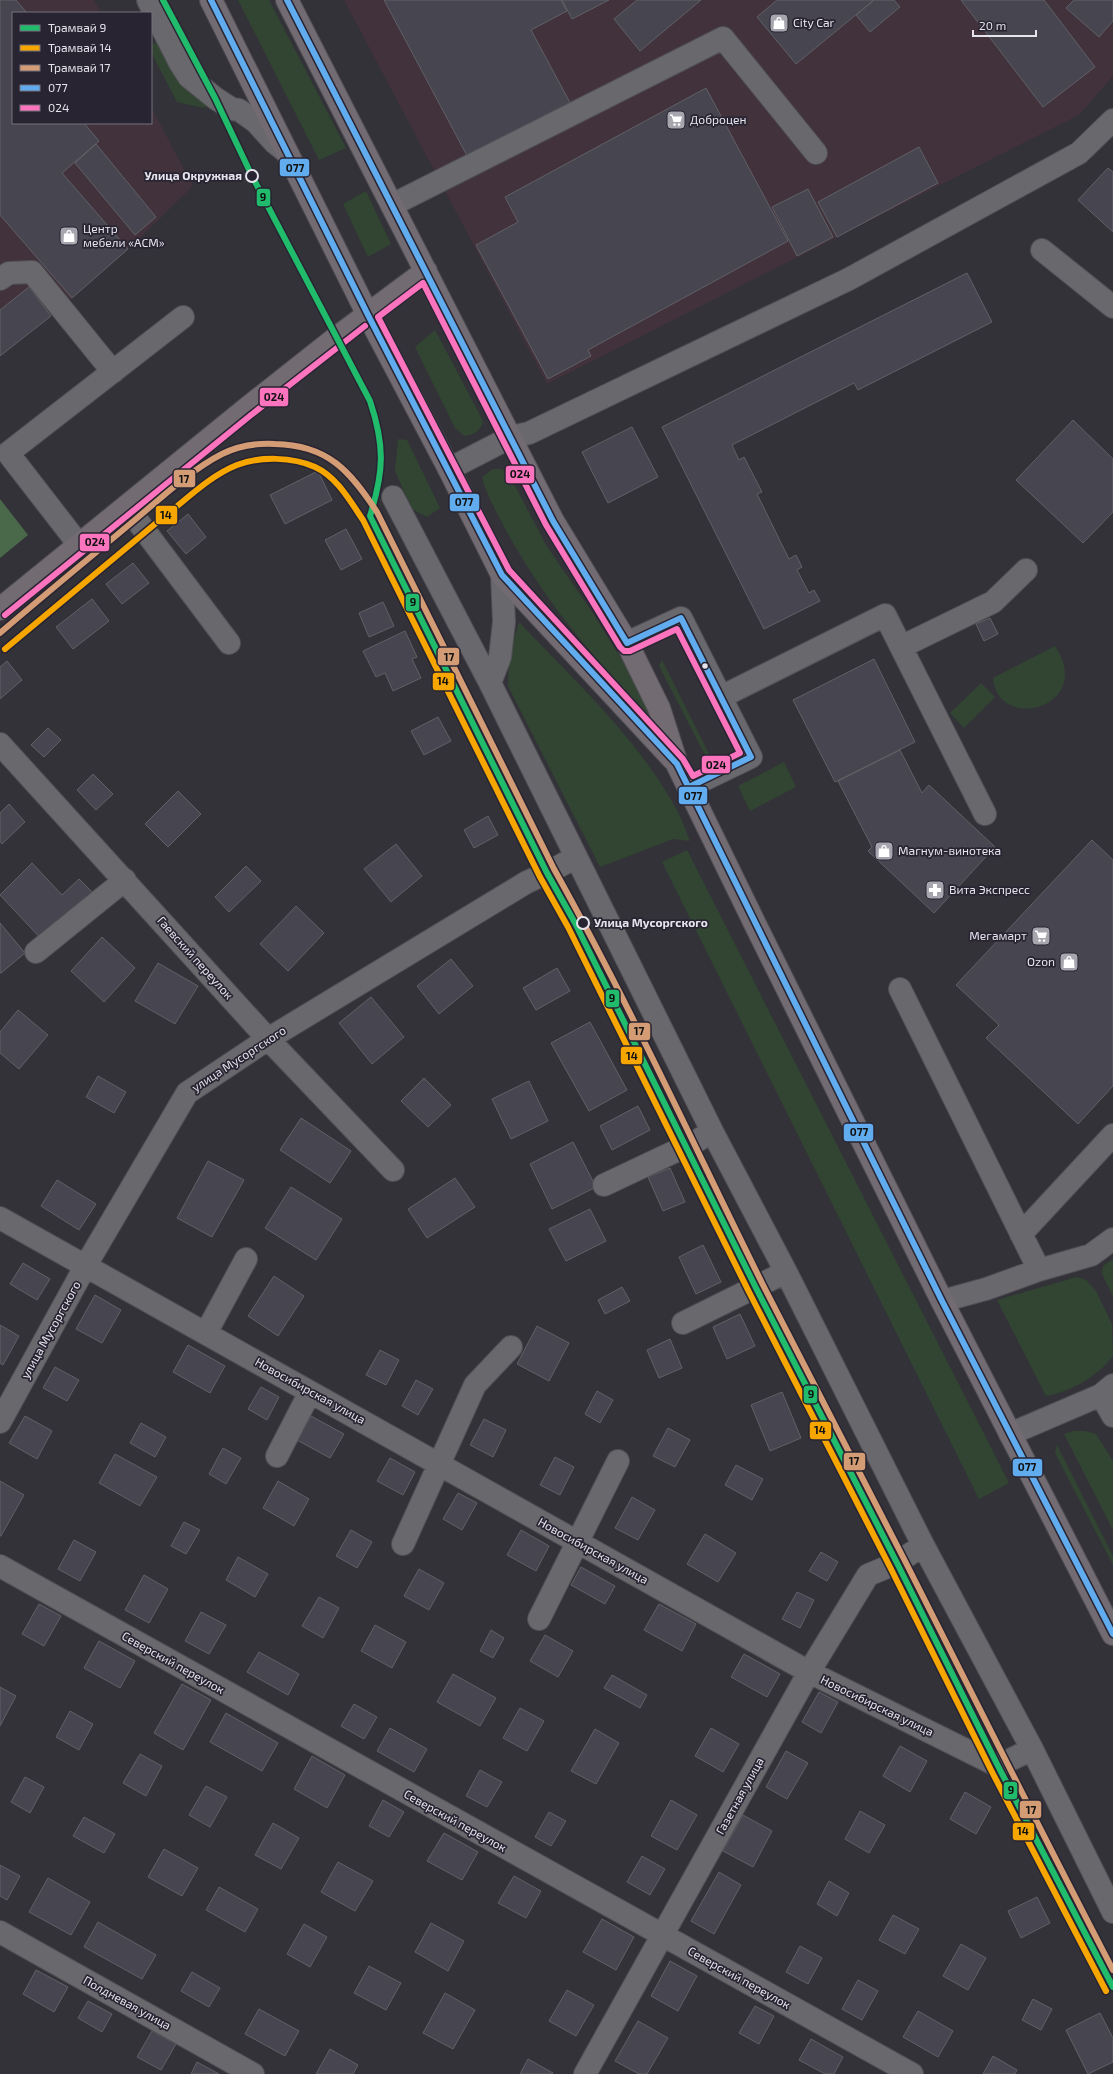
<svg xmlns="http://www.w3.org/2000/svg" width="1113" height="2074" viewBox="0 0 1113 2074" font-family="'Exo 2',sans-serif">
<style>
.industrial{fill:#41323c}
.green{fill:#314532}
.forest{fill:#4a694b}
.building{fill:#474650;stroke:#616066}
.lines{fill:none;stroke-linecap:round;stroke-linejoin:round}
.minor-casing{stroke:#504f55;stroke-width:24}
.major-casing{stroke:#504f55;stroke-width:24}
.minor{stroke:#69686d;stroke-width:22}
.major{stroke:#726b71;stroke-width:22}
.bus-1-casing{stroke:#282432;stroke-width:9}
.bus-2-casing{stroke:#282432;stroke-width:9}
.bus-1{stroke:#60acee;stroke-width:6}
.bus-2{stroke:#fc73be;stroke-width:6}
.tram-1-casing{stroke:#282432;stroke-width:9}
.tram-2-casing{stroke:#282432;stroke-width:9}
.tram-3-casing{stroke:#282432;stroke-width:9}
.tram-1{stroke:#20bc6c;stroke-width:6}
.tram-2{stroke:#f7a600;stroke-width:6}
.tram-3{stroke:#d39c74;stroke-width:6}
.stop-dot{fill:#282432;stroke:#e6e3ed;stroke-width:2}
.bus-dot{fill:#e6e3ed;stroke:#282432;stroke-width:1.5}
.labels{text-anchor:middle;stroke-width:3.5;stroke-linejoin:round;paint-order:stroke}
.poi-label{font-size:12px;fill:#e6e3ed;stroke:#282432;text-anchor:start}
.stop-label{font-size:12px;font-weight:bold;fill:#e6e3ed;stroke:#282432;text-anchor:end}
.street-label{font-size:12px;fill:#e6e3ed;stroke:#282432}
.line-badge{stroke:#282432;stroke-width:1.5}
.pale-badge-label{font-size:11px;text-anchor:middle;font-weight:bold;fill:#111}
</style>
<rect width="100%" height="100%" fill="#333238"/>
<path class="industrial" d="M0,0H94L101,13H13V123H151V107L193,186L131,247L51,316L0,356Z
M344,0H1113V76L1079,115L547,384Z"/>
<path class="green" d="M238,0H269L346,148L319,160Z
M160,40L208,105L204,108L177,102L151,52V45Z
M366,191L391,244L368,257L343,204Z
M435,330L481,417L483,423C478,432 474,435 464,436L455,428L415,347Z
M398,439L407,440L440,508L427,517L412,509L395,471Z
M493,469H502L511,478L546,545L592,612L630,673L658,726C601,666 547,606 507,532C497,513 487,497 482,477Z
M519,622C574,680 635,736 674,805C681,816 685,829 690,841L673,839L600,867L508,686L509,656Z
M1055,646C1096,707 998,734 993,678Z
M662,660L712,760L706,757L659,666Z
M981,683L995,697L964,728L950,713Z
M784,762L796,787L750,811L738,786Z
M687,850L1009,1483L979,1499L662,862Z
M1113,1259V1296L1102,1274L1103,1266Z
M1077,1277L1086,1280L1096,1291L1112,1324L1113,1356C1097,1377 1072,1391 1046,1396L997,1300Z
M1073,1431H1085L1096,1434L1113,1461V1530L1064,1434Z
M1057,1445L1113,1556V1565L1055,1453Z"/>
<path class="forest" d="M0,499L28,535L0,558Z"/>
<path class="building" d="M0,0H16L27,13H13V123H84L99,141L62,173L128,249L72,298L0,215Z
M384,0H561L567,11L531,30L574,110L472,165Z
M562,0H609L572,19Z
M637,0H701L640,51L614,19Z
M777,0H874L796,64L757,17Z
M874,0H894L900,7L870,32L856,15Z
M961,0H1044L1095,67L1043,107Z
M1074,0H1113V21L1099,37L1066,8Z
M706,88L788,241L588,350L591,356L548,379L476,245L518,222L505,197Z
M96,144L156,217L135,235L75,163Z
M919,147L938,183L837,237L818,202Z
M1108,168L1113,172V232L1078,200Z
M808,189L833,237L797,256L772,207Z
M967,273L992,322L858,390L854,383L732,445L739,460L744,457L762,492L757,494L789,559L796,555L802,567L797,570L809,593L814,590L820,601L764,629L662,427Z
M29,287L51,316L0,356V310Z
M1073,420L1113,459V512L1083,543L1016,480Z
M632,427L658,477L608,503L582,452Z
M318,471L332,500L285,524L270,495Z
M188,514L206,537L186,554L167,531Z
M346,529L362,559L341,570L325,540Z
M133,563L149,583L122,604L106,584Z
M92,599L109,621L73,649L56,627Z
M383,602L394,626L369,637L359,613Z
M990,618L998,634L984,641L976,624Z
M405,631L417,657L412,659L421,678L393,691L385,673L376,677L363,651Z
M874,659L915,742L835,782L793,700Z
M7,661L22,680L0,699V667Z
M438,717L451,741L424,755L411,731Z
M48,728L61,740L44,757L31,745Z
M900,750L922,793L929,785L995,847L934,913L868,851L872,847L838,781Z
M93,774L113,794L96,810L77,790Z
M178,791L201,814L168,847L145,824Z
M9,804L25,822L2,844L0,841V813Z
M488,816L498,835L474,848L464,830Z
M1092,840L1113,860V1086L1078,1124L986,1038L999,1025L956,985Z
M396,844L422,876L391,902L364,869Z
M32,863L62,895L79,879L95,895L45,943L0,895Z
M246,866L261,881L229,912L215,897Z
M296,906L324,933L288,971L260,944Z
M0,923L25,953L1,973H0Z
M102,937L135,968L104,1002L71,971Z
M451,959L473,986L439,1014L417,986Z
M158,963L198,986L175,1024L135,1001Z
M557,968L570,991L536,1010L523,988Z
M371,997L404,1037L372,1064L339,1023Z
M18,1010L48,1035L19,1069L0,1053V1032Z
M590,1022L627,1090L589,1111L551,1043Z
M98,1076L126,1092L114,1113L86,1097Z
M424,1078L451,1105L428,1127L401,1101Z
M529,1081L548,1121L511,1139L492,1099Z
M638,1106L650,1130L612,1150L600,1126Z
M301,1118L351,1151L330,1183L280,1150Z
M573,1142L596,1187L552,1209L530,1164Z
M208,1161L244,1180L212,1237L177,1218Z
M670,1168L685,1202L663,1211L648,1177Z
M455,1178L475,1207L427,1238L408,1209Z
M57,1180L96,1204L79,1230L41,1206Z
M291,1187L342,1219L316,1260L265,1228Z
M590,1209L606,1241L566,1261L549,1229Z
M703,1245L721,1282L696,1294L679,1257Z
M23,1263L50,1279L37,1300L10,1284Z
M274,1276L304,1296L278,1336L248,1316Z
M622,1287L630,1301L605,1314L598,1300Z
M95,1295L121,1310L102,1343L76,1329Z
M740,1314L755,1346L727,1359L713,1327Z
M0,1325L19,1336L3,1365L0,1363Z
M537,1326L569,1343L549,1381L517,1364Z
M670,1339L682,1368L659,1378L647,1350Z
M188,1345L225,1366L210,1393L173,1372Z
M380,1350L399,1360L386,1385L366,1375Z
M55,1367L79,1380L67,1401L43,1388Z
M416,1380L433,1389L418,1415L402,1406Z
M261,1387L279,1397L267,1420L248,1409Z
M597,1391L613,1400L600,1423L585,1414Z
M782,1392L801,1438L770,1451L751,1405Z
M25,1416L52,1431L37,1459L9,1443Z
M311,1416L344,1434L330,1458L297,1440Z
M484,1419L506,1430L493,1457L470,1445Z
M141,1423L166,1437L155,1457L130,1443Z
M668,1428L690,1440L675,1467L653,1456Z
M223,1448L241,1458L226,1484L209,1474Z
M115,1454L157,1477L140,1506L99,1483Z
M555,1457L574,1467L560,1495L540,1485Z
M390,1458L415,1472L403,1495L377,1481Z
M736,1465L763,1479L752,1500L725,1485Z
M0,1481L24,1495L1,1536H0Z
M278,1481L309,1499L294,1526L263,1508Z
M458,1493L477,1503L462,1530L443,1519Z
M632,1497L655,1510L638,1540L615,1528Z
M184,1522L200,1530L186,1554L171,1546Z
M351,1530L372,1542L357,1568L336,1556Z
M521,1530L549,1546L536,1571L507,1555Z
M705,1534L736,1553L718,1582L687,1564Z
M74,1540L96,1552L80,1581L58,1569Z
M821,1552L838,1562L827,1581L809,1571Z
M238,1557L268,1574L255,1597L226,1580Z
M581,1567L615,1586L605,1604L571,1585Z
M419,1569L444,1583L429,1610L404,1596Z
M144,1575L168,1589L149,1623L125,1610Z
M797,1592L814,1600L800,1628L782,1619Z
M319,1597L339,1608L323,1638L302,1626Z
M39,1604L61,1616L44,1646L22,1634Z
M659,1604L696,1624L682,1651L644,1630Z
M201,1612L226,1625L209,1654L185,1641Z
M375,1625L406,1642L392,1668L361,1651Z
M491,1630L504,1638L493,1658L480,1651Z
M545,1635L573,1651L558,1677L530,1661Z
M99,1641L135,1661L120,1688L84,1668Z
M259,1652L299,1674L288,1695L247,1672Z
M744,1654L780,1674L767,1697L731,1677Z
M453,1674L496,1698L480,1726L437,1702Z
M612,1675L647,1695L640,1708L604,1688Z
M182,1684L211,1700L183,1750L154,1733Z
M0,1687L16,1696L0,1726Z
M819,1692L838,1702L821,1733L802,1722Z
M354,1704L377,1717L364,1739L341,1726Z
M520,1708L544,1721L527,1751L503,1738Z
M70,1711L93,1724L79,1750L56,1737Z
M226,1713L278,1743L262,1771L210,1742Z
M390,1728L427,1749L414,1772L377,1751Z
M711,1728L739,1744L723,1772L695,1756Z
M595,1729L619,1743L596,1784L571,1771Z
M900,1746L927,1761L910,1792L883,1776Z
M786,1751L808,1763L787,1799L766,1787Z
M140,1754L162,1766L146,1796L123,1783Z
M312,1756L345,1775L327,1808L294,1789Z
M480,1770L502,1782L487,1807L466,1796Z
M25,1777L44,1787L30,1813L11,1802Z
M206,1786L227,1797L210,1827L189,1815Z
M965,1792L991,1807L976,1834L950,1819Z
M383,1800L404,1812L389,1837L369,1826Z
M671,1800L697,1815L677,1850L651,1836Z
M860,1811L885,1825L869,1853L845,1839Z
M549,1812L566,1821L551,1846L535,1837Z
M743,1815L772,1831L753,1867L723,1851Z
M84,1817L115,1834L104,1853L73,1836Z
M273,1823L299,1838L281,1869L255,1855Z
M444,1833L478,1852L462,1880L427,1861Z
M164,1849L198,1868L182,1896L148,1877Z
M642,1856L665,1869L650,1895L627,1882Z
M338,1862L373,1881L355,1911L321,1892Z
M0,1865L20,1876L7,1900L0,1896Z
M719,1872L741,1885L714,1934L691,1921Z
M514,1876L541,1891L526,1918L498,1903Z
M48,1878L90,1902L71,1935L29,1912Z
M829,1881L849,1893L837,1916L817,1904Z
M219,1887L258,1909L245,1932L206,1910Z
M1037,1897L1050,1923L1021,1938L1008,1911Z
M893,1915L919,1929L905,1954L879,1940Z
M602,1919L634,1937L616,1970L583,1952Z
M98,1922L156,1955L142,1979L84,1947Z
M431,1923L464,1941L448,1971L415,1952Z
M304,1924L327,1937L310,1967L287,1954Z
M961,1944L986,1958L968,1990L943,1976Z
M800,1946L822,1958L808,1984L786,1972Z
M670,1961L697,1976L678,2011L651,1996Z
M369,1966L401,1983L386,2010L354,1993Z
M36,1970L68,1987L54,2012L23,1994Z
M192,1972L220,1988L209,2007L181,1991Z
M858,1980L878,1991L862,2020L842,2009Z
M567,1990L594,2005L576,2036L549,2021Z
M445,1993L475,2010L453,2049L423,2033Z
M1033,1999L1052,2009L1041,2030L1022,2020Z
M88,2001L112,2014L102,2032L78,2018Z
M755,2006L774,2016L759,2044L739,2033Z
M259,2009L299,2031L285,2056L245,2034Z
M918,2011L953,2031L938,2057L903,2037Z
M1100,2013L1113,2038V2062L1088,2074L1066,2030Z
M638,2021L668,2038L647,2074H639L615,2061Z
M152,2031L176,2044L161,2070L137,2057Z
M811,2039L843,2057L834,2074H825L799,2060Z
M330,2049L358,2065L353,2074H316Z
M993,2056L1017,2070L1015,2074H983Z
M528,2059L553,2073L552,2074H520Z
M197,2062L219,2074H191Z"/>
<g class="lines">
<g class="minor-casing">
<path id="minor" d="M148,0L180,63L189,77L215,98L232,109L239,110L256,122L275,143L285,151
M392,205L723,38L816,153
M1042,250L1113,307
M0,279L9,273L32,272L113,372
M449,469L511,437L529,433L849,279L1079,153L1113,120
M393,497L490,683L712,1131L786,1272L923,1545L1032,1749
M127,507L229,643
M80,546L8,453L183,317
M627,643L681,618L751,757L689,787
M901,647L993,602L1026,570
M490,683L500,657L504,622L502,575
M721,697L885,615L985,814
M0,744L268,1039L393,1170
M36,952L125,880
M900,989L1039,1270
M604,1185L697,1141L712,1131
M0,1218L809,1672L998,1766L1032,1749L1113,1912
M1021,1234L1113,1135
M942,1301L986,1289L1039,1270L1091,1255L1113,1239
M683,1323L786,1272
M206,1333L246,1259
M1101,1395L1113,1416
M0,1422L86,1265L187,1093L268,1039L527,882L547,873L576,857
M1010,1434L1101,1395L1113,1385
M277,1456L310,1392
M403,1544L475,1385L511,1347
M0,1566L912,2074
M539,1619L618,1461
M0,1932L253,2074
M585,2074L809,1672L868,1575L897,1563L923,1545"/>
</g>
<g class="major-casing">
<path id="major" d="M211,0L368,315L449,469L502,575L673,759
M287,0L553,521L627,643L659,708L677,764L756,926L942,1301L1113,1634
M0,609L246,409L336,338L426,271"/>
</g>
<use href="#minor" class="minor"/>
<use href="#major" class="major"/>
<g class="bus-1-casing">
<path id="bus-1" d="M211,0L368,315L502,575L677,764L942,1301L1113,1634
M287,0L553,521L627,643L681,618L751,757L689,787"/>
</g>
<g class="bus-2-casing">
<path id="bus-2" d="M423,283L546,525L620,647L624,651H630L677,629L740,753L693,776L683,759L509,570L378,317Z
M5,615L251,415L365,326"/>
</g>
<use href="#bus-1" class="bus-1"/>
<use href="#bus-2" class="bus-2"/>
<g class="tram-1-casing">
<path id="tram-1" d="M163,0L215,98L252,176L370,401C385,446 384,471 370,516L547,873L575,923L756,1288L897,1563L998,1766L1113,1987"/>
</g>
<g class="tram-2-casing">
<path id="tram-2" d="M5,649C57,606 109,562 161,519C185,501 209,476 237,465C260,456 293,457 315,467C337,477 350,501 363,520L540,877L568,927L749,1292L890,1567L991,1770L1106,1991"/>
</g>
<g class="tram-3-casing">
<path id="tram-3" d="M0,633C43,596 87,560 130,524C159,500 189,471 222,454C238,446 257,443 275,444C328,445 350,471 377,512L554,869C630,1005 694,1146 763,1285C810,1377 858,1468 905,1561C974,1697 1042,1834 1113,1970"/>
</g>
<use href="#tram-1" class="tram-1"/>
<use href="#tram-2" class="tram-2"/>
<use href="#tram-3" class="tram-3"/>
</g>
<defs>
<g id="shop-square" transform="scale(1)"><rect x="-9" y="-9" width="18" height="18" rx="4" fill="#a7a5ae" stroke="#282432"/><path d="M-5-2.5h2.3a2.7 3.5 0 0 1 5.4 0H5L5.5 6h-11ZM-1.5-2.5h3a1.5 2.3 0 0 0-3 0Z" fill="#fff"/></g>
<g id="supermarket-square" transform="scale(1)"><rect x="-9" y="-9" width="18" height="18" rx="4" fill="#a7a5ae" stroke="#282432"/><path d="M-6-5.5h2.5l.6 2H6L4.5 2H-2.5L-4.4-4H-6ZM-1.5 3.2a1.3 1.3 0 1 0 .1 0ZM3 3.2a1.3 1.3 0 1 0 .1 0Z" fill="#fff"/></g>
<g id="pharmacy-square" transform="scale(1)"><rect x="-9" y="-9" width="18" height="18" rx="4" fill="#a7a5ae" stroke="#282432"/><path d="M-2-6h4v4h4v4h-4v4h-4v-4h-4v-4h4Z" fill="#fff"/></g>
</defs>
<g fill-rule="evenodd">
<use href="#shop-square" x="779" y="23"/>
<use href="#supermarket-square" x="676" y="120"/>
<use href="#shop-square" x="69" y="236"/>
<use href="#shop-square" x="884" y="851"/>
<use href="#pharmacy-square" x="935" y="890"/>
<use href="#supermarket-square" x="1041" y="936"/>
<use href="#shop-square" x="1069" y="962"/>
</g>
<g class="stop-dot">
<circle cx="252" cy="176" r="6"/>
<circle cx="583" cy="923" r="6"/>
</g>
<circle class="bus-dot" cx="705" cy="666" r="3.5"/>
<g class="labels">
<g class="poi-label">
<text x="793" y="27">City Car</text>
<text x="690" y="124">Доброцен</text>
<text x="83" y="233">Центр<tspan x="83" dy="14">мебели «АСМ»</tspan></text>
<text x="898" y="855">Магнум-винотека</text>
<text x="949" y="894">Вита Экспресс</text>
<text x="1027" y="940" text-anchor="end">Мегамарт</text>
<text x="1055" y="966" text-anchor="end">Ozon</text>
</g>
<g class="stop-label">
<text x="242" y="180">Улица Окружная</text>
<text x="594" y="927" text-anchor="start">Улица Мусоргского</text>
</g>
<g class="street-label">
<text transform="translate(195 958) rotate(48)" y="4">Гаевский переулок</text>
<text transform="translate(239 1059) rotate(-33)" y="4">улица Мусоргского</text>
<text transform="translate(51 1330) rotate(-61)" y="4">улица Мусоргского</text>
<text transform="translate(310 1391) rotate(29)" y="4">Новосибирская улица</text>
<text transform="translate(593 1551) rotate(29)" y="4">Новосибирская улица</text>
<text transform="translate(173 1663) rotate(29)" y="4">Северский переулок</text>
<text transform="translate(877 1706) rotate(26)" y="4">Новосибирская улица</text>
<text transform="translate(740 1796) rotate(-61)" y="4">Газетная улица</text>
<text transform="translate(455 1821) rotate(29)" y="4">Северский переулок</text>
<text transform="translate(739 1978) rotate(29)" y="4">Северский переулок</text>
<text transform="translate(127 2003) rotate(29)" y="4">Полдневая улица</text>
</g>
</g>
<g class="line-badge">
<rect x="279" y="158" width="31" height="19" rx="4" fill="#60acee"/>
<rect x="256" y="188" width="15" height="19" rx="4" fill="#20bc6c"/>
<rect x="259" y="387" width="30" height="20" rx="4" fill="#fc73be"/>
<rect x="505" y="465" width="30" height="19" rx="4" fill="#fc73be"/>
<rect x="173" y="469" width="23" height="19" rx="4" fill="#d39c74"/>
<rect x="449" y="493" width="31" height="19" rx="4" fill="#60acee"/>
<rect x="155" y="505" width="23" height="20" rx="4" fill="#f7a600"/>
<rect x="79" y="533" width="31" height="19" rx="4" fill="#fc73be"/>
<rect x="405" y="593" width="15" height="19" rx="4" fill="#20bc6c"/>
<rect x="437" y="647" width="23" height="19" rx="4" fill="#d39c74"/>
<rect x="432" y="672" width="23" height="19" rx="4" fill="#f7a600"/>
<rect x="701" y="755" width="30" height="19" rx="4" fill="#fc73be"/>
<rect x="678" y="786" width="30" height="19" rx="4" fill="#60acee"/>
<rect x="605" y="989" width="15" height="19" rx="4" fill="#20bc6c"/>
<rect x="628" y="1022" width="23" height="19" rx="4" fill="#d39c74"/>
<rect x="620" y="1046" width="23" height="19" rx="4" fill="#f7a600"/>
<rect x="843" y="1123" width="31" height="19" rx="4" fill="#60acee"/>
<rect x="803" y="1385" width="15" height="19" rx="4" fill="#20bc6c"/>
<rect x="809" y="1421" width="23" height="19" rx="4" fill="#f7a600"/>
<rect x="843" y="1452" width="23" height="19" rx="4" fill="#d39c74"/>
<rect x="1012" y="1458" width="31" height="19" rx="4" fill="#60acee"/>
<rect x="1003" y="1781" width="15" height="19" rx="4" fill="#20bc6c"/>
<rect x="1019" y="1800" width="23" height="19" rx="4" fill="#d39c74"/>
<rect x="1012" y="1822" width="23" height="19" rx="4" fill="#f7a600"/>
</g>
<g class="pale-badge-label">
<text x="295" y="172">077</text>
<text x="263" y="201">9</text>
<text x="274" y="401">024</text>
<text x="520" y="478">024</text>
<text x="184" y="483">17</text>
<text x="464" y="506">077</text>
<text x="166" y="519">14</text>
<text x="95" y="546">024</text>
<text x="413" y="606">9</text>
<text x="449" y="661">17</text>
<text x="443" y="685">14</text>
<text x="716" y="769">024</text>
<text x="693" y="800">077</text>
<text x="612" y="1002">9</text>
<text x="639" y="1035">17</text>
<text x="632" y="1060">14</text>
<text x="859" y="1136">077</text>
<text x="811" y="1398">9</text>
<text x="820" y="1434">14</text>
<text x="854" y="1465">17</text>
<text x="1027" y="1471">077</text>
<text x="1011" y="1794">9</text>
<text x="1031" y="1814">17</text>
<text x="1023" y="1835">14</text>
</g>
<rect x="12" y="12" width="140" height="112" fill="#282432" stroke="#74707d"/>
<rect x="20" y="25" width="20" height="6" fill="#20bc6c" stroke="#74707d"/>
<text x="48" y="32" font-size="12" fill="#e6e3ed">Трамвай 9</text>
<rect x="20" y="45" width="20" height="6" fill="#f7a600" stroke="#74707d"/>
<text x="48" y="52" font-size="12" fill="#e6e3ed">Трамвай 14</text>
<rect x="20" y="65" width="20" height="6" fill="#d39c74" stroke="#74707d"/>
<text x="48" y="72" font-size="12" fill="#e6e3ed">Трамвай 17</text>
<rect x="20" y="85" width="20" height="6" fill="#60acee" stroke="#74707d"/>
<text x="48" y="92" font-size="12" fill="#e6e3ed">077</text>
<rect x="20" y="105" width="20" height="6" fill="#fc73be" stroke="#74707d"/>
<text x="48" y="112" font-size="12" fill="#e6e3ed">024</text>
<path d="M973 30v6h63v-6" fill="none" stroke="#e6e3ed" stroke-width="2"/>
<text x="979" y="30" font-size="12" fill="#e6e3ed" stroke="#282432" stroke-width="3" paint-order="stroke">20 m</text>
</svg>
